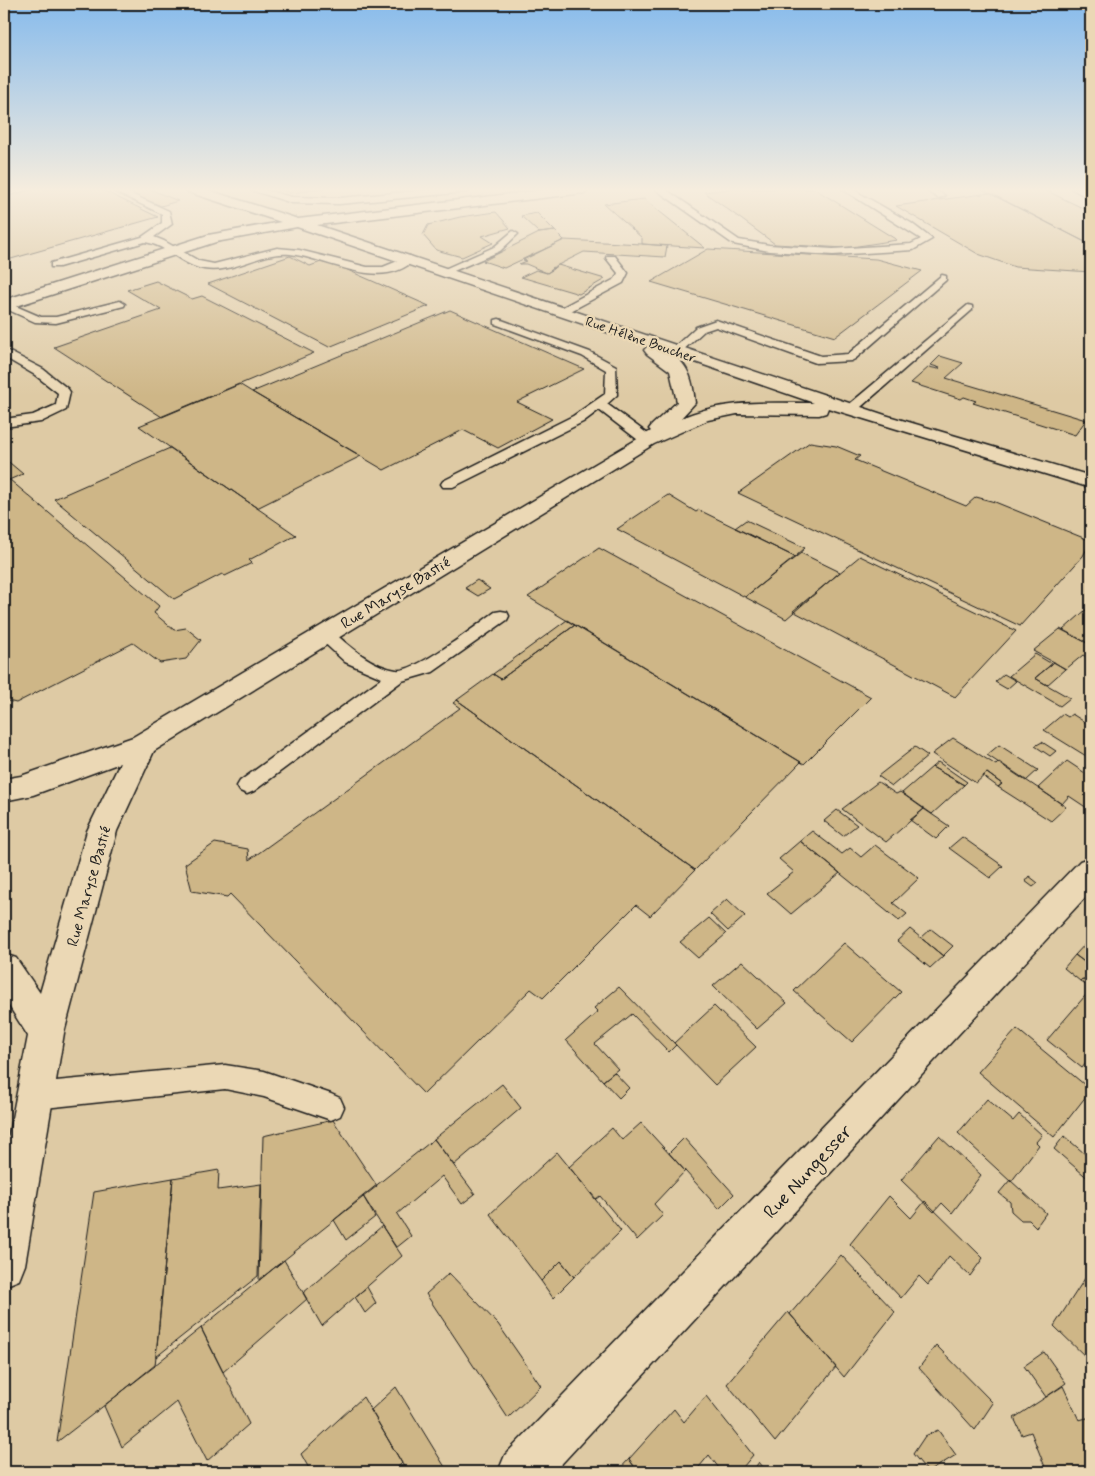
<svg xmlns="http://www.w3.org/2000/svg" width="1095" height="1476" viewBox="0 0 1095 1476" font-family="Mynerve,sans-serif">
<style>
.built{fill:#decaa4}
.building{fill:#ceb687;stroke:#1c1c1c}
.lines{fill:none;stroke-linecap:round;stroke-linejoin:round}
.service-casing{stroke:#1c1c1c;stroke-width:3}
.minor-casing{stroke:#1c1c1c;stroke-width:3}
.service{fill:#ebd8b5;fill-rule:evenodd}
.minor{fill:#ebd8b5;fill-rule:evenodd}
.labels{text-anchor:middle;stroke-width:5;stroke-linejoin:round;paint-order:stroke}
.far-street-label{font-size:14px;fill:#1c1c1c;stroke:#ebd8b5}
.street-label{font-size:16px;fill:#1c1c1c;stroke:#ebd8b5}
.near-street-label{font-size:19px;fill:#1c1c1c;stroke:#ebd8b5}
</style>
<rect width="100%" height="100%" fill="#ebd8b5"/>
<filter id="ink" filterUnits="userSpaceOnUse"><feTurbulence type="fractalNoise" baseFrequency=".02" numOctaves="2"/><feDisplacementMap in="SourceGraphic" scale="10" xChannelSelector="R" yChannelSelector="G"/><feConvolveMatrix kernelMatrix="1 2 1 2 8 2 1 2 1" color-interpolation-filters="sRGB"/></filter>
<g filter="url(#ink)">
<path class="built" d="M4,189H1091V1472H4Z"/>
<path class="building" d="M34,189H100L158,217L4,261V197Z
M150,189L178,201L161,206L123,190Z
M278,189H324L290,193Z
M730,189H815L897,240L845,248L775,244L704,192Z
M981,189H1043L1091,212V245Z
M990,193L1091,245V272L1015,267L978,254L896,206Z
M644,199L705,248L642,244V238L604,204Z
M496,212L510,228L482,236L493,243L462,257L436,250L423,235L428,225L460,217Z
M537,213L555,231L539,233L521,216Z
M555,231L564,240L504,268L483,261L539,233Z
M564,240L642,244L667,246L665,257L584,252L552,268L554,269L547,273L526,264H519L527,261L523,260Z
M708,249L876,259L922,271L835,337L651,282Z
M290,256L310,266L321,262L343,268L429,306L329,347L208,284Z
M558,265L605,279L579,294L521,277L536,270L547,273Z
M156,281L192,299L202,296L314,353L162,417L54,347L161,310L127,290Z
M450,310L584,369L517,402L552,419L498,448L463,430L384,470L252,392Z
M940,356L963,363L946,378L1086,420L1075,435L973,403L976,401L964,397L961,399L911,383L929,367L938,369L940,368L931,365Z
M239,384L252,392L361,456L257,508L139,426Z
M810,442L836,446L860,456L855,460L966,506L976,497L995,502L1091,541L1083,556L1020,626L738,493Z
M170,448L257,508L296,535L249,560L252,563L225,576L222,574L174,599L54,499Z
M4,458L23,474L4,482Z
M10,480L159,606L154,613L174,630L186,628L201,640L186,659L160,663L133,643L16,703L4,700V482Z
M668,495L696,512L699,510L795,557L745,597L617,529Z
M746,520L805,548L795,557L735,528Z
M599,548L871,697L804,764L528,597Z
M801,553L840,572L786,619L745,597Z
M860,556L1016,631L955,697L793,611Z
M477,580L490,589L478,596L465,588Z
M1088,608L1091,610V645L1063,630Z
M567,620L575,625L501,679L493,674Z
M575,625L801,762L695,870L457,700L493,674L501,679Z
M1060,629L1091,645V660L1083,655L1066,669L1033,651Z
M1035,654L1052,664L1035,678L1070,698L1060,706L1009,676Z
M1054,662L1065,669L1047,685L1035,678Z
M1004,674L1016,681L1007,689L995,682Z
M457,700L695,870L650,916L636,905L543,998L531,989L424,1094L230,894L227,897L192,891L185,864L215,843L248,849L249,860L460,708L453,703Z
M1063,714L1068,717L1072,714L1091,726V759L1044,730Z
M953,738L996,765L999,762L1066,807L1051,821L998,787L1002,784L987,773L976,783L932,754Z
M1042,742L1056,751L1050,756L1035,746Z
M999,745L1038,770L1026,781L987,755Z
M915,747L928,756L892,786L878,776Z
M1067,761L1091,777L1090,810L1069,796L1062,804L1038,788Z
M938,762L967,782L964,785L932,767Z
M932,767L964,785L932,814L902,793Z
M987,773L1002,784L998,787L983,776Z
M878,782L896,794L900,792L924,809L886,842L842,809Z
M924,809L949,826L936,839L910,820Z
M837,810L857,825L843,836L824,821Z
M812,831L842,854L850,848L861,857L875,845L919,878L893,903L907,914L899,921L800,841Z
M962,837L1003,866L990,878L949,848Z
M800,841L840,873L791,914L767,893L794,872L779,859Z
M1029,876L1038,883L1033,887L1025,881Z
M727,899L745,916L728,931L710,914Z
M709,918L726,934L698,958L680,942Z
M910,929L943,956L930,968L897,941Z
M931,929L953,946L943,956L921,938Z
M1087,942L1091,945V967L1075,955Z
M844,943L901,992L852,1042L794,991Z
M1075,955L1091,967V985L1082,979L1080,981L1064,968Z
M742,961L787,1003L757,1029L713,986Z
M1082,979L1091,985V1057L1082,1068L1047,1040L1091,989L1080,981Z
M619,987L676,1045L669,1052L632,1014L595,1044L618,1069L603,1081L566,1040L598,1012L594,1008Z
M714,1006L756,1047L715,1085L674,1043Z
M1017,1029L1091,1090L1054,1137L978,1072Z
M614,1072L629,1088L619,1098L603,1081Z
M502,1084L521,1108L454,1165L434,1139Z
M987,1099L1013,1121L1019,1114L1042,1135L1036,1142L1039,1145L1011,1182L958,1133Z
M333,1120L377,1186L259,1280L263,1136Z
M641,1123L685,1171L654,1204L663,1215L637,1240L600,1196L596,1199L569,1167L612,1128L622,1140Z
M939,1136L981,1175L952,1213L942,1203L934,1212L901,1180Z
M1064,1136L1091,1159V1181L1054,1149Z
M684,1138L734,1194L719,1209L669,1153Z
M434,1139L475,1194L462,1204L442,1176L397,1214L411,1236L396,1248L363,1196Z
M557,1152L621,1231L574,1277L561,1261L541,1281L490,1214Z
M219,1170L218,1190L261,1184L258,1276L156,1357L173,1178Z
M173,1178L155,1366L57,1442L94,1192Z
M1010,1180L1046,1213L1036,1227L1029,1220H1021L1011,1211L1010,1202L999,1193Z
M363,1196L375,1217L346,1240L334,1220Z
M889,1196L911,1218L925,1201L983,1258L970,1276L949,1256L928,1285L919,1276L901,1298L850,1244Z
M382,1226L402,1256L322,1326L303,1293Z
M841,1255L895,1312L844,1377L790,1314Z
M284,1260L307,1299L223,1372L201,1328Z
M561,1261L574,1277L553,1298L541,1281Z
M1091,1269V1362L1054,1326Z
M449,1273L498,1324L541,1386L508,1418L426,1294Z
M367,1287L376,1303L365,1313L355,1297Z
M788,1312L836,1367L775,1442L727,1384Z
M201,1328L249,1424L207,1461L177,1402L122,1447L104,1406Z
M936,1345L993,1403L975,1430L919,1368Z
M1044,1352L1066,1383L1046,1397L1024,1366Z
M1063,1386L1079,1420L1091,1417V1472H1047L1031,1432L1022,1435L1014,1418Z
M396,1387L448,1472H407L371,1410Z
M706,1396L753,1455L739,1472H722L709,1455L695,1472H638L629,1459L674,1409L684,1422Z
M363,1397L402,1463L393,1472H311L301,1454Z
M938,1430L956,1455L928,1472L913,1454L925,1436Z
M629,1459L638,1472H617Z
M759,1462L767,1472H752Z"/>
<g class="lines">
<g class="service-casing">
<path id="service" d="M4,189H16L4,194Z
M109,189H120L169,211L172,224L154,237L164,241L199,261L214,264L277,248L299,250L367,267H383L410,256L415,259C382,293 328,258 290,254C260,251 234,274 204,269C182,266 167,245 145,242L59,267H51V263L142,237L162,223V214Z
M248,189H261L292,197L339,198L439,189H470L466,192L339,204L292,203Z
M655,189H665L739,240L769,245L833,249L911,244L921,239L842,189H852L911,223L932,239L913,250L833,255L769,251L733,244Z
M924,189H934L945,196L938,198Z
M1072,189H1083L1091,193V199Z
M513,231L518,234L500,251L449,273L440,271L494,247Z
M607,256H615L628,273L623,283L567,313H559V309L615,279L618,273L606,258Z
M942,275L946,276V280L855,359L851,361L816,363L716,327L704,331L680,353H672L670,351L696,327L716,320L821,356L848,354Z
M4,301L41,317H56L120,301L125,304L124,306L56,323L35,322L4,308Z
M968,305L972,306V310L854,413H846L844,410L846,407Z
M499,319L590,352L616,366L617,395L607,404L652,437L654,440L652,443H642L599,410L583,422L453,487H443L441,484L443,481L573,416L605,394L606,370L582,356L495,324V320Z
M4,349L43,369L68,389L70,392L66,410L41,422L4,427V419L33,415L56,405L58,393L35,375L4,357Z
M501,611L507,612L509,616L507,620L433,672L402,681L254,791L247,794L240,791L237,786L240,781L382,678L345,662L319,638L317,634L319,630H331C349,646 371,666 396,670C416,673 477,625 495,612Z
M225,1065L264,1071L331,1094L340,1098L344,1107L340,1116L331,1120L264,1097L225,1089L35,1109L26,1105L22,1096L26,1087L35,1083Z"/>
</g>
<g class="minor-casing">
<path id="minor" d="M186,189H205L298,219L552,189H590L584,193L317,225L885,415L1091,476V488L828,408L826,413L819,415L737,414L708,420L654,444L154,751L117,831L64,1033L25,1265L19,1280L4,1286V1159L28,1036L4,998V954L16,958L40,993L87,831L120,763L33,795L4,801V779L21,776L133,737L651,431L649,429L652,425L677,402L670,371L647,354L644,350L648,346L297,227L216,242L4,310V300L208,235L281,222L188,192ZM672,354L814,403C767,403 725,399 681,418L695,403C693,383 690,366 672,354Z
M1091,857V891L554,1472H498L505,1455L1080,861Z"/>
</g>
<use href="#service" class="service"/>
<use href="#minor" class="minor"/>
</g>
</g>
<linearGradient id="sky" x2="0" y2="1"><stop stop-color="#87bbec"/><stop offset="0.48" stop-color="#f6edde"/><stop offset="1" stop-color="#f6edde" stop-opacity="0"/></linearGradient>
<rect width="1095" height="396" fill="url(#sky)"/>
<g class="labels">
<g class="far-street-label">
<text transform="translate(641 339) rotate(19)" y="5">Rue Hélène Boucher</text>
</g>
<g class="street-label">
<text transform="translate(395 592) rotate(-31)" y="6">Rue Maryse Bastié</text>
<text transform="translate(88 886) rotate(-74)" y="6">Rue Maryse Bastié</text>
</g>
<g class="near-street-label">
<text transform="translate(807 1171) rotate(-47)" y="7">Rue Nungesser</text>
</g>
</g>
<rect width="1095" height="1476" fill="none" stroke="#ebd8b5" stroke-width="20"/>
<rect x="10" y="10" width="1075" height="1456" fill="none" stroke="#1c1c1c" stroke-width="2" filter="url(#ink)"/>
</svg>
